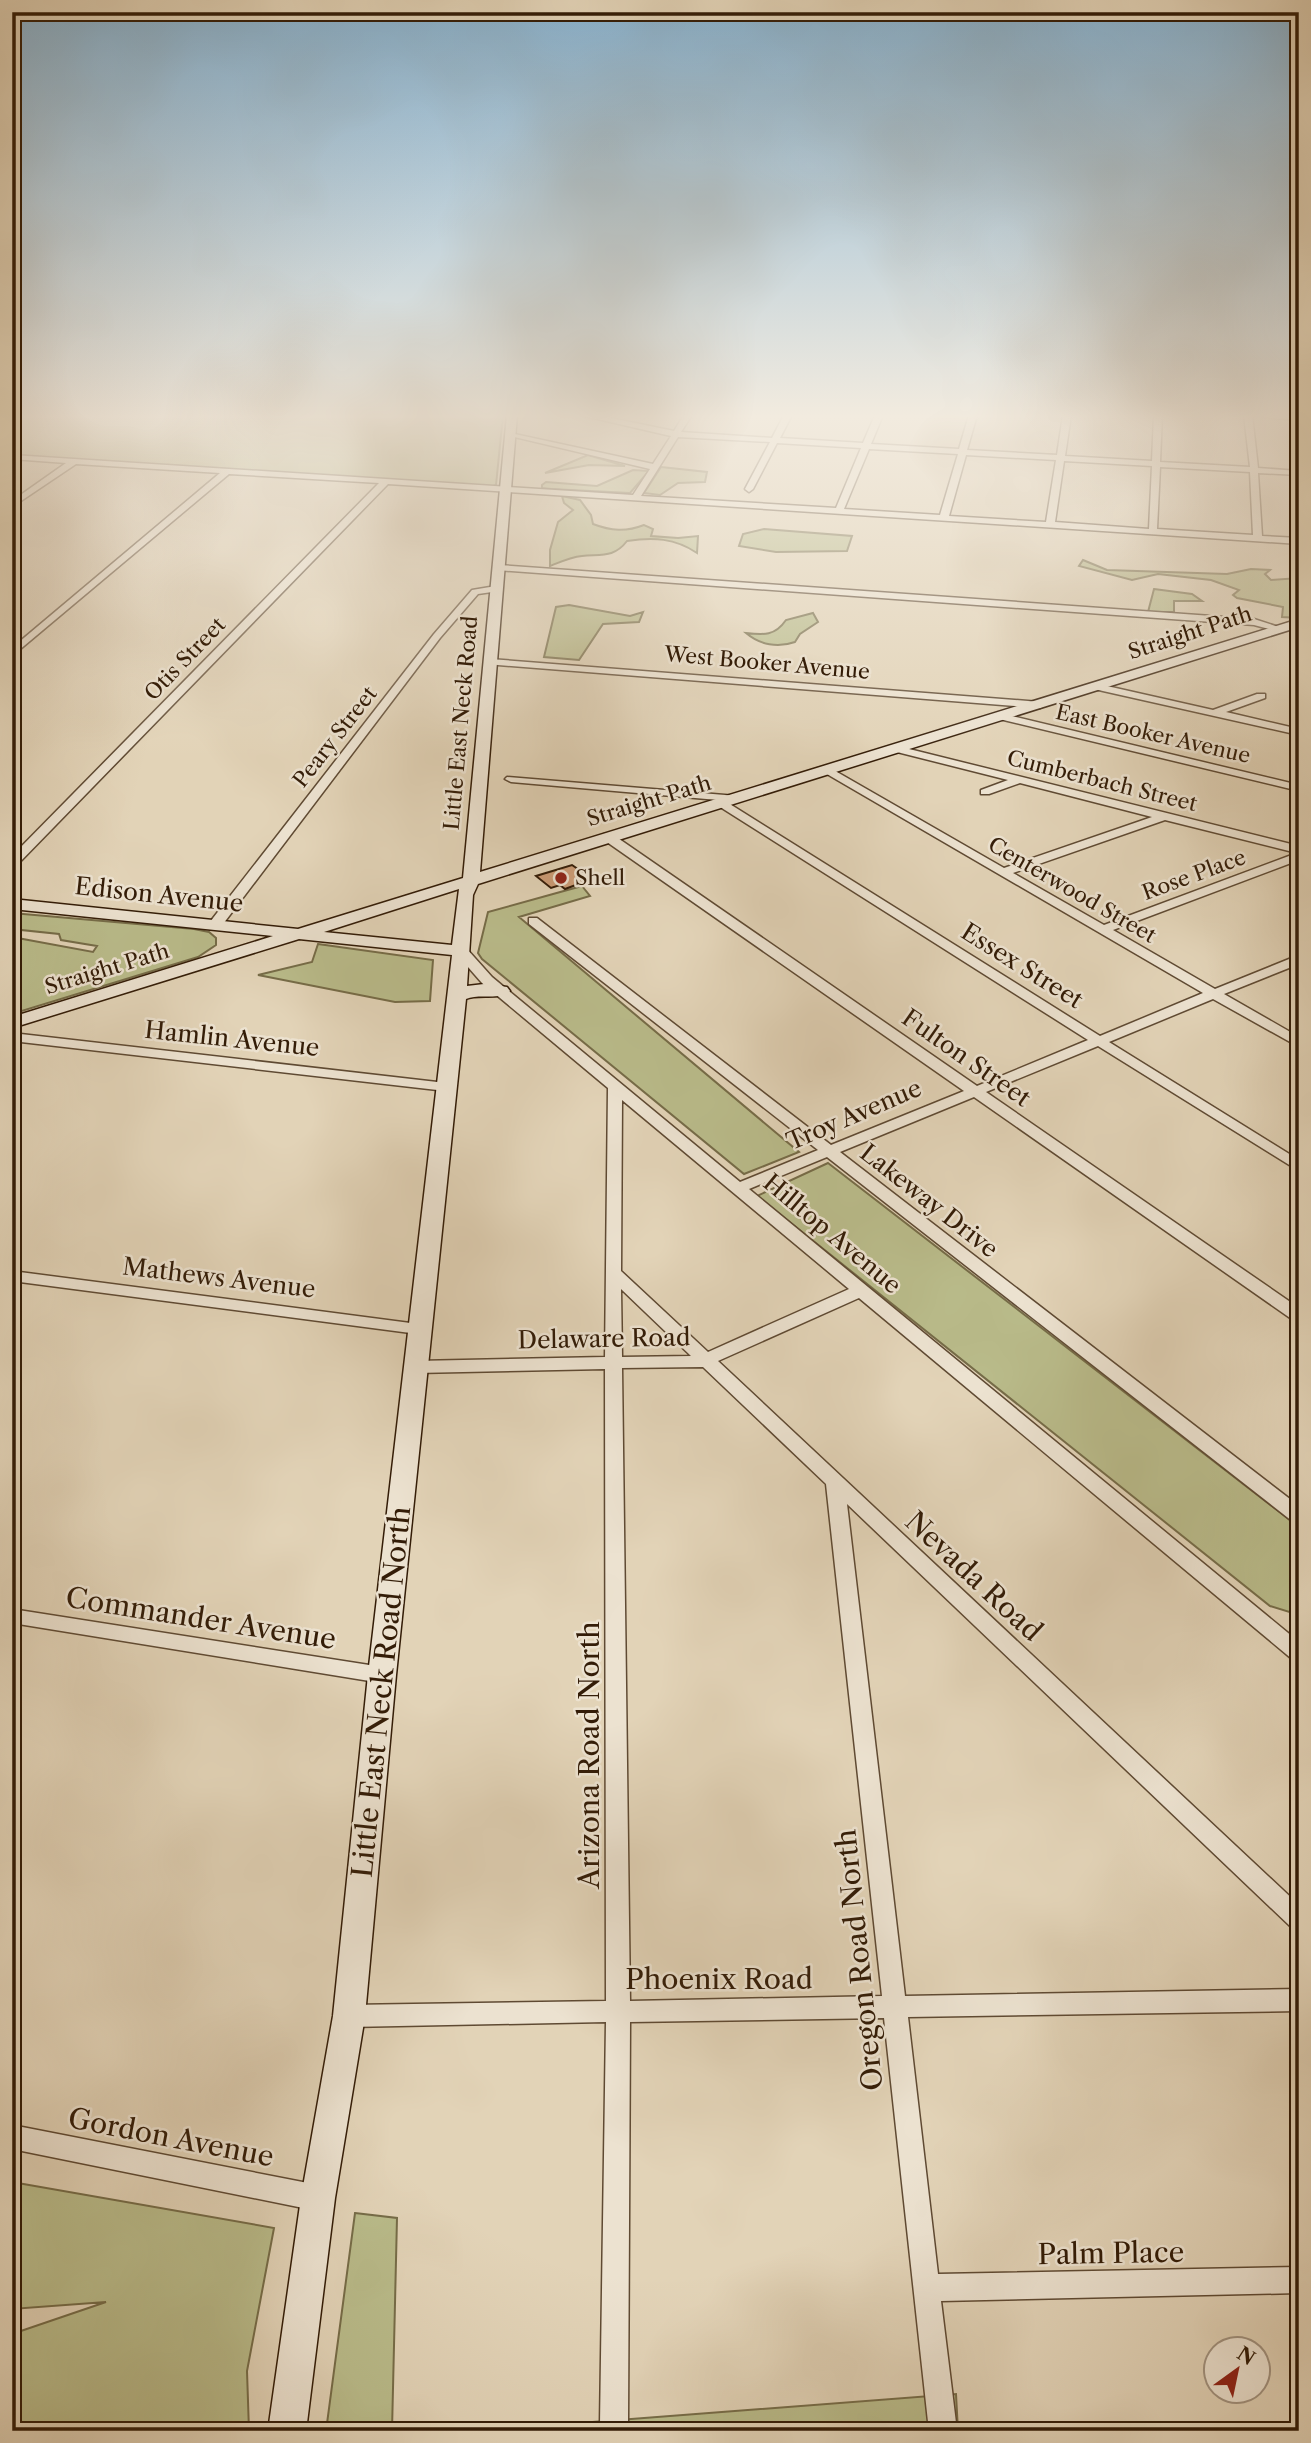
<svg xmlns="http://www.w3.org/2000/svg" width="1311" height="2443" viewBox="0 0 1311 2443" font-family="'Libre Caslon Text',serif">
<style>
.green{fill:#b9bb8a;stroke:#766c48;stroke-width:2}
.building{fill:#cd9d77;stroke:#331c07;stroke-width:2}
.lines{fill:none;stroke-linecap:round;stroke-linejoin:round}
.street-casing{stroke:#5f4a33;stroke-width:3}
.secondary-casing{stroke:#331c07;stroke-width:3}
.street{fill:#ece2d0;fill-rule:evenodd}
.secondary{fill:#ece2d0;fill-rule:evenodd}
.poi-dot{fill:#8f2418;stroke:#ece2d0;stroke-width:2.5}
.labels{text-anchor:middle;stroke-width:5;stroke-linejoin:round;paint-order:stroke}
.far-street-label{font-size:21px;fill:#331c07;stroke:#ece2d0}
.far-poi-label{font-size:21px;fill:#331c07;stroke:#ece2d0;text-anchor:start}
.street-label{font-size:24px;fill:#331c07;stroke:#ece2d0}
.near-street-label{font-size:28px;fill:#331c07;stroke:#ece2d0}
</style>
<rect width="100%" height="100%" fill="#e2d3b7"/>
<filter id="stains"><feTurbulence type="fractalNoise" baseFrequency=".00286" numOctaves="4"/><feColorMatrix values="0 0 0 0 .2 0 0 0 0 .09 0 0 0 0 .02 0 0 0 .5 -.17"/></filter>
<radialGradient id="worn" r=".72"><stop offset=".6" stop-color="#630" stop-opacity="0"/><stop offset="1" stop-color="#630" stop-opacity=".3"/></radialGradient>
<path class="green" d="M12,415H503L496,485L490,487L12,455Z
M588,455L625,466L589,465L545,473Z
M661,467L707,472L705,482L678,483L660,495L644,493Z
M633,470L649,471L630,493L551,489L542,488V485L546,482L597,486Z
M562,496L580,500L591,515L593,524C611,531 626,532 644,525L653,529L651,536L678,538L698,536L697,553C675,538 653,537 627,541C614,558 601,554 582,556C571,557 560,562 550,566V550L558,522L573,510L564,503Z
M764,529L852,536L847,551L776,552L739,546L743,534Z
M1083,560L1107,570L1227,574L1251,569L1270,570L1265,574L1271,580L1299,578V618L1282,617L1283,607L1237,598L1233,595L1239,590L1211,580L1158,574L1132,580L1079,566Z
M1154,589L1192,594L1202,601H1174V612H1148Z
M569,605L630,616L643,612L639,622L603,624L579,660L544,657L556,607Z
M813,613L818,622L800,634L795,642C778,648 760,645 746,633C764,635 775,636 786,620Z
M582,886L590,896L519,917L799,1152L744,1174L482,959L478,953L488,912Z
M12,913L194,929L209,932L216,938V945L198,957L12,1014V937L93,952L97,946L61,940L59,934L12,929Z
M318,944L433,960L430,1001L395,1002L258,975L312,962Z
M828,1163L1299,1527V1615L1270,1606L757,1196Z
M12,2182L274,2228L247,2371L249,2431H12V2334L106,2302L12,2309Z
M355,2213L397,2218L392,2431H326Z
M956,2394L958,2431H476Z"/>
<path class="building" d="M572,865L588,876L580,879L584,882L565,889L560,885L551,888L536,876Z"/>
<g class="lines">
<g class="street-casing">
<path id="street" d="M580,415H596L674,431L684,415H692L681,432L772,438L784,415H792L780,438L863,443L875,415H883L871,444L959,449L969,415H977L967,450L1057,455L1063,415H1071L1065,456L1152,461L1154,415H1162L1160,462L1250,467L1244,415H1252L1258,468L1299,471V475L1258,473L1262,536L1299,538V544L388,484L16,866L12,867V856L379,483L229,474L12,656V648L220,473L76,464L12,507V501L66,463L12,459V455L633,495L650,469L506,435L510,433L653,464L671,436ZM678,437L770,442L745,489L749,492L753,489L777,443L861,448L836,508L641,496ZM869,449L958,454L940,515L844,509ZM966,455L1056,460L1046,522L949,516ZM1064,461L1152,466L1149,529L1055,522ZM1160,467L1250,472L1253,535L1157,529Z
M1258,415L1299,416V420L1262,417Z
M499,565L1254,619L1285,629L1280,632L1254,625L496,570V566Z
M496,586L501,589L499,591L478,594L440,638L220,928H210V922L434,634L472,590Z
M490,659L1040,702L1045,705L1040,708L486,664L485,662Z
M1098,684L1213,710L1257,694H1265V698L1226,712L1299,729V735L1094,689V685Z
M999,713L1299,785V791L995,718L994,716Z
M897,746L1299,846V860L1113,930L1215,989L1299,955V964L1224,994L1299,1037V1047L1213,999L1109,1042L1299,1160V1171L1098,1046L986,1092L1299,1308V1321L1293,1320L974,1097L840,1152L1299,1506V1523L1292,1521L827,1157L749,1189L1299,1642V1662L1292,1659L859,1298L718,1361L1299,1905V1930L1291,1927L847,1504L905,1996L1299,1989V2011L908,2017L938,2274L1299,2267V2293L941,2301L957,2431H929L884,2018L630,2022L628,2424L625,2431H603L600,2424L606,2022L349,2027L341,2024L337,2016L341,2008L349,2005L606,2001L605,1369L416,1373L407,1367L416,1361L605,1357L608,1088L482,983L454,951L461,947L466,948L492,977L740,1182L818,1150L529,924V918H537L831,1145L964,1091L604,840V834H612L977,1086L1088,1040L717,805L715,803L718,800L511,782L505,779L507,777L737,796V800L725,801L1100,1036L1203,993L820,770L830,768L1004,868L1152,817L1020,783L989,794H981V790L1008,780L893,751L892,749ZM1165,820L1297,853L1104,925L1013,873ZM622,1100L849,1289L708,1352L621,1271ZM621,1289L691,1356L622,1357ZM703,1367L826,1484L882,1996L630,2001L622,1368Z
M12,1033L446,1083L453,1087L446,1091L12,1041Z
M12,1271L418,1324L426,1329L418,1334L12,1281Z
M12,1609L382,1667L389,1669L392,1675L389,1681L382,1683L12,1623Z
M12,2125L318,2185L327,2189L331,2198L327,2207L318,2211L12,2149Z"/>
</g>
<g class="secondary-casing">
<path id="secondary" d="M507,415H517L480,872L1299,619V627L478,884L473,895L467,986L484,984L507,987L510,991C501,1001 479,993 466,999L396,1675L365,2016L335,2198L306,2431H268L301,2198L333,2016L368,1675L452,955L299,939L12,1028V1017L273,936L12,909V899L298,929L463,878ZM459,889L452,945L324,932Z"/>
</g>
<use href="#street" class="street"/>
<use href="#secondary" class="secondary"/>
</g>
<linearGradient id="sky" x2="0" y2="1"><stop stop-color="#88b5d5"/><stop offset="0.55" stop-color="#f2ebdf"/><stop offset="1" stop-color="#f2ebdf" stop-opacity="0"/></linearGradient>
<rect width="1311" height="757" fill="url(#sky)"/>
<circle class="poi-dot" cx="561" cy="878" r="7"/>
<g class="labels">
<g class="far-street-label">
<text transform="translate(1190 633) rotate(-18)" y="7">Straight Path</text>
<text transform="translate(185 659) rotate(-46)" y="7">Otis Street</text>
<text transform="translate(767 663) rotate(5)" y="7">West Booker Avenue</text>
<text transform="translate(461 723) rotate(-85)" y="7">Little East Neck Road</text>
<text transform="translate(1153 734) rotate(13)" y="7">East Booker Avenue</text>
<text transform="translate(335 737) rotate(-52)" y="7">Peary Street</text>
<text transform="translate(1102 781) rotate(14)" y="7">Cumberbach Street</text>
<text transform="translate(649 801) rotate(-17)" y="7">Straight Path</text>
<text transform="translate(1194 875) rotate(-20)" y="7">Rose Place</text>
<text transform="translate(1072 890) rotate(30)" y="7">Centerwood Street</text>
<text transform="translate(107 969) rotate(-17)" y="7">Straight Path</text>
</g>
<g class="far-poi-label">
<text x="575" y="885">Shell</text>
</g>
<g class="street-label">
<text transform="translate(159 895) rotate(6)" y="8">Edison Avenue</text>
<text transform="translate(1022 966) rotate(32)" y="8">Essex Street</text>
<text transform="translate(232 1039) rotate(6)" y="8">Hamlin Avenue</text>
<text transform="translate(966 1058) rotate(35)" y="8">Fulton Street</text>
<text transform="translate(854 1115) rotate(-23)" y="8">Troy Avenue</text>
<text transform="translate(929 1201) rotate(38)" y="8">Lakeway Drive</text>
<text transform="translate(832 1234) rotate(40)" y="8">Hilltop Avenue</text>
<text transform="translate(219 1278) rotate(7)" y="8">Mathews Avenue</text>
<text transform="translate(604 1339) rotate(-1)" y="8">Delaware Road</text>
</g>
<g class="near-street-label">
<text transform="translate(974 1576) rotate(43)" y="10">Nevada Road</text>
<text transform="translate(201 1618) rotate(9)" y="10">Commander Avenue</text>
<text transform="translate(381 1692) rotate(-84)" y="10">Little East Neck Road North</text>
<text transform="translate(589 1755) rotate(-90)" y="10">Arizona Road North</text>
<text transform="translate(859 1960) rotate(-96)" y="10">Oregon Road North</text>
<text x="719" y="1989">Phoenix Road</text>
<text transform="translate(171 2137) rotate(11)" y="10">Gordon Avenue</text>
<text transform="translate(1111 2253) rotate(-1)" y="10">Palm Place</text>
</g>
</g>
<rect width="1311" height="2443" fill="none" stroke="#e2d3b7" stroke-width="42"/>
<rect x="14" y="14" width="1283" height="2415" fill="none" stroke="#331c07" stroke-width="3.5"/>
<rect x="21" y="21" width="1269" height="2401" fill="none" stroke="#331c07" stroke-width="2"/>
<g transform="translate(1237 2370) rotate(33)"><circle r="33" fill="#ece2d0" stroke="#a29380" stroke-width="2"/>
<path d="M0-5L12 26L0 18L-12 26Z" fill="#8f2418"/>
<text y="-10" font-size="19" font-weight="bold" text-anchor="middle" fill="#331c07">N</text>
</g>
<rect width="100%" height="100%" filter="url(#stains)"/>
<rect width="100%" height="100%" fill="url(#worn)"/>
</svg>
